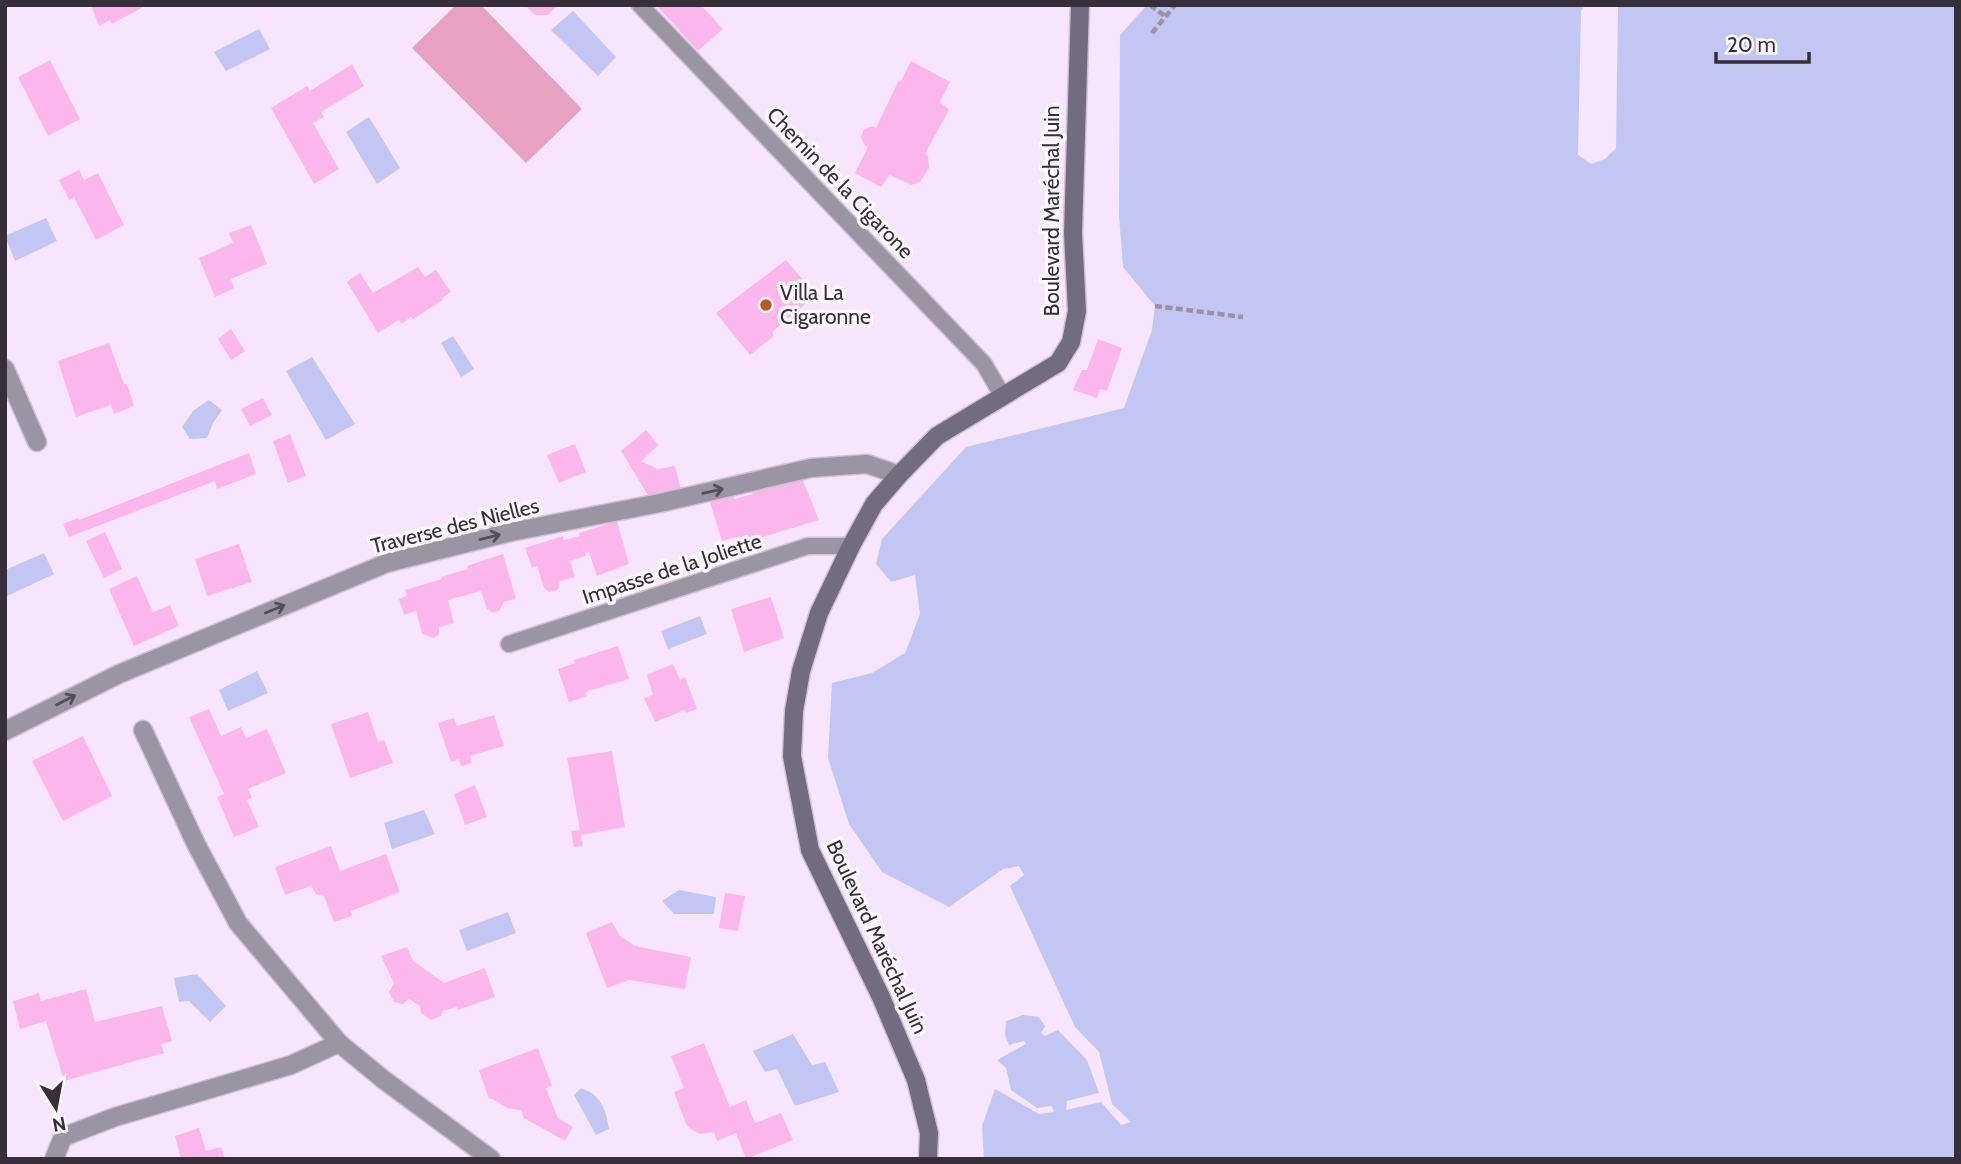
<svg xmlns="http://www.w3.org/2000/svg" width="1961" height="1164" viewBox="0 0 1961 1164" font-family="Cabin,sans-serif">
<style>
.green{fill:#e6a2be}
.water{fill:#c2c6f3}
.pier{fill:#f7e5fe}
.building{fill:#fbb7eb}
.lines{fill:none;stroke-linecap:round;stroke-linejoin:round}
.lane-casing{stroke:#d0c0d7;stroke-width:19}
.street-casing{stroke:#d0c0d7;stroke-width:21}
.secondary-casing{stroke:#d0c0d7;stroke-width:21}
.path{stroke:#9d90a2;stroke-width:4.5;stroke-dasharray:7 3.5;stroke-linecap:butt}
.lane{stroke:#9995a3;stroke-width:16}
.street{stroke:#9995a3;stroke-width:18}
.secondary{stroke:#726c80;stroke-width:18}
.oneway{stroke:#544d59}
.poi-dot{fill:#bb591d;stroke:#fcf8fe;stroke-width:2.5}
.labels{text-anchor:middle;stroke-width:7;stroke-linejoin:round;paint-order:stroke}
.street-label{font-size:21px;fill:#362e39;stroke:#fcf8fe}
.poi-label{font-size:21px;fill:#362e39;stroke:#fcf8fe;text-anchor:start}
</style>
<rect width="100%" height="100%" fill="#f7e5fe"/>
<path class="green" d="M456,5H481L582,109L526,163L412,48Z"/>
<path class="water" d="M1147,5H1956V1159H984L982,1126L995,1089L1039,1114L1054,1112L1052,1106L1037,1108L1011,1090L1006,1068L997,1060L1026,1044L1024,1041L1009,1045L1005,1035L1006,1021L1023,1015L1039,1017L1045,1026L1041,1033L1045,1036L1058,1030L1087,1060L1099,1093L1067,1101L1066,1110L1101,1102L1121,1125L1131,1122L1112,1104L1099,1052L1075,1027L1010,886L1024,875L1019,866L1003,869L949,907L882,872L849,824L828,758L832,683L872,673L905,653L920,614L915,575L891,582L876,564L882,539L966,447L1124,408L1152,330L1155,306L1123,267L1119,215L1120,35Z
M573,11L616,57L598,76L551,30Z
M259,29L270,49L226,71L214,52Z
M369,117L400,168L377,184L346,132Z
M46,218L57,241L15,261L5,236Z
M453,336L474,369L461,377L441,343Z
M312,357L355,424L326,440L286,371Z
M209,400L222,410L213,423L207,438L190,439L182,427L193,411Z
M44,553L54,574L5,597V570Z
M700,616L707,634L668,649L661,631Z
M257,671L268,693L228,711L219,690Z
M424,810L435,834L392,849L384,823Z
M679,890L716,897L714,914H674L662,901Z
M508,912L516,933L467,951L459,930Z
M197,974L226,1006L210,1022L189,1001L179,1002L174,978Z
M793,1034L812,1065L825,1062L839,1092L795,1106L777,1069L765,1072L753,1051Z
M581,1088C601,1095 606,1109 609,1129L596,1135L574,1095Z"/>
<path class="pier" d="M1585,5L1618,7L1616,148L1605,159L1591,164L1578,155L1581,11Z"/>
<path class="building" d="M91,5H147L112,24L110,20L99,26Z
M525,5H558L548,15H535Z
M656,5H701L723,29L698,51Z
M50,60L80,119L48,136L18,77Z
M911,61L950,82L940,102L949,110L925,154L928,156L929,168L920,182L911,185L890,175L881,187L855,173L868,147L865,146L861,137L864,129L873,126L876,128L899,80L901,81Z
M352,64L364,86L321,112L324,117L313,123L339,169L314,184L271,108L307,86L310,91Z
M79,170L84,180L98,173L124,225L96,240L74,197L69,200L59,180Z
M251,225L267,264L231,279L234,288L215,297L199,258L233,243L229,233Z
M786,260L816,295L772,332L774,336L750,355L716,313Z
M418,267L425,277L436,270L451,292L442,298L443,300L413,319L411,317L401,324L399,320L378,333L347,282L360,273L373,293Z
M231,329L245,351L231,360L218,339Z
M1098,339L1122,348L1107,391L1100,389L1097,398L1073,390L1082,370H1087Z
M109,343L124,384H127L134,406L114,414L111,405L76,417L58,361Z
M263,398L272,415L250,426L241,409Z
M646,430L659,445L641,461L658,469L675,466L681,490L649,497L621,451Z
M290,434L306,476L288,483L273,441Z
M575,444L586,472L559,483L547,455Z
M249,453L256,474L217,489L215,481L69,537L63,524L78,518L79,520Z
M802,478L819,520L740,544L736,537L722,541L709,499L732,494L734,499L753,494L751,489L764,486L765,489L788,480L789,483Z
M617,521L629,564L597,576L589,552L585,553L586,556L570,561L575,577L560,581L558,590L549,592L544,588L537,566L532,568L525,548L563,536L564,540L580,536L579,533Z
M105,532L122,569L104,578L86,541Z
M239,544L252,582L207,596L195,559Z
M503,554L516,599L504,602L499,611L493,613L487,609L481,591L448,600L454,623L439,627V634L434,638L422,634L416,611L404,615L399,599L407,596L405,590L442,579L441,577L468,569L467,566Z
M137,576L153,612L170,605L179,626L134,646L109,589Z
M771,597L784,638L744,652L731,609Z
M618,646L629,679L585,692L587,696L569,702L558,669L575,663L574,660Z
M673,664L680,680L685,677L697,709L686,713L685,710L655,722L644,698L653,695L647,675Z
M209,709L221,736L241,727L246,738L267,729L286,773L248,789L252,798L247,800L259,827L234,837L217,797L224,794L189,717Z
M368,712L378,742L384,740L393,763L350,778L331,724Z
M494,715L504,746L470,756L472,763L461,766L459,759L451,762L438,723L454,718L457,726Z
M83,736L112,796L63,821L32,761Z
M612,751L625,827L581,835L583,846L574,847L571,831L580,830L567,758Z
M475,785L487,817L465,825L454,794Z
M331,846L340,871L386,854L400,892L351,911L352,916L334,922L324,896L316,894L311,886L285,895L275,867Z
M725,893L745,896L738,931L719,928Z
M612,922L620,936L635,946L691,957L685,989L629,980L607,988L586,933Z
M407,947L413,961L444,983L485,968L495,997L458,1010L457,1007L443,1011L441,1016L431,1020L421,1013L420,1006L409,999L403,1004L394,1002L389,992L394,983L381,956Z
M86,989L95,1022L162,1006L172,1041L161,1044L164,1053L64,1081L46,1021L20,1029L13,1001L39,993L41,1001Z
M704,1043L730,1107L746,1100L755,1123L781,1113L793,1140L746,1159L736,1133L717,1141L714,1132L700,1134L692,1130L686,1124L674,1092L684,1088L671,1056Z
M538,1048L552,1086L546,1088L558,1118L573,1127L565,1141L524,1118L521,1110L507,1108L491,1098L489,1099L479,1070Z
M199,1128L206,1151L221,1147L225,1159H181L175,1136Z"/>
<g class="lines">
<g class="lane-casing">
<path id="lane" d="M640,5L984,364L1002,395
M509,644L808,546H851"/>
</g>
<g class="street-casing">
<path id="street" d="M5,369L37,442
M143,730L196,844L238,923L339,1043L384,1080L491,1159
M5,731L119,674L387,563L511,532L660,503L811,468L867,464L899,475
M54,1159L63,1137L115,1117L291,1065L339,1043"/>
</g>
<g class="secondary-casing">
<path id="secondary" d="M928,1159L929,1133L916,1080L881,997L810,850L792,756L794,711L801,671L819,613L851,546L874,504L899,475L937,436L1058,363L1071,342L1077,311L1073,233L1080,5"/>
</g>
<path class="path" d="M1150,5L1165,16
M1152,33L1175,5
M1155,306L1243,317"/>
<use href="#lane" class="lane"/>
<use href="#street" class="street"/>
<use href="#secondary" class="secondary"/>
</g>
<defs><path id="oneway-shaft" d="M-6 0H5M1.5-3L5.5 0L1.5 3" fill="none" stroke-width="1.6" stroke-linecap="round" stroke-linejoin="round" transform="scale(1.75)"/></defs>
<g class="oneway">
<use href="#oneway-shaft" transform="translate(713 491) rotate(-13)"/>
<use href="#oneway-shaft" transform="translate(490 537) rotate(-14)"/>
<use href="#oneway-shaft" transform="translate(275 609) rotate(-22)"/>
<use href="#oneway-shaft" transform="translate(66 700) rotate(-27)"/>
</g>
<circle class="poi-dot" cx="766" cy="305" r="7"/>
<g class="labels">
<g class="street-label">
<text transform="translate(840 183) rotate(46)" y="7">Chemin de la Cigarone</text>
<text transform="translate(1052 211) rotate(-90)" y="7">Boulevard Maréchal Juin</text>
<text transform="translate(455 526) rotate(-14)" y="7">Traverse des Nielles</text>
<text transform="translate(672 569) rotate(-18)" y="7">Impasse de la Joliette</text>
<text transform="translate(877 937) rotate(65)" y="7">Boulevard Maréchal Juin</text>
</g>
<g class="poi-label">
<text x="780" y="300">Villa La<tspan x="780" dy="24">Cigaronne</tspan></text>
</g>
</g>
<rect width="1961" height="1164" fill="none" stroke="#362e39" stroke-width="14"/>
<g transform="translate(56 1108) rotate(169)" stroke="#fcf8fe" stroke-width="5" paint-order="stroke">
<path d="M0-5L12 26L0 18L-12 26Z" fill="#362e39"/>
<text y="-10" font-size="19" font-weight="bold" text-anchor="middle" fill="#362e39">N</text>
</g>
<path d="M1716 52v10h93v-10" fill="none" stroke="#362e39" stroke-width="3.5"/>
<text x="1727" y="52" font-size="21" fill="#362e39" stroke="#fcf8fe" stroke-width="5" paint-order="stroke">20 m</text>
</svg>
